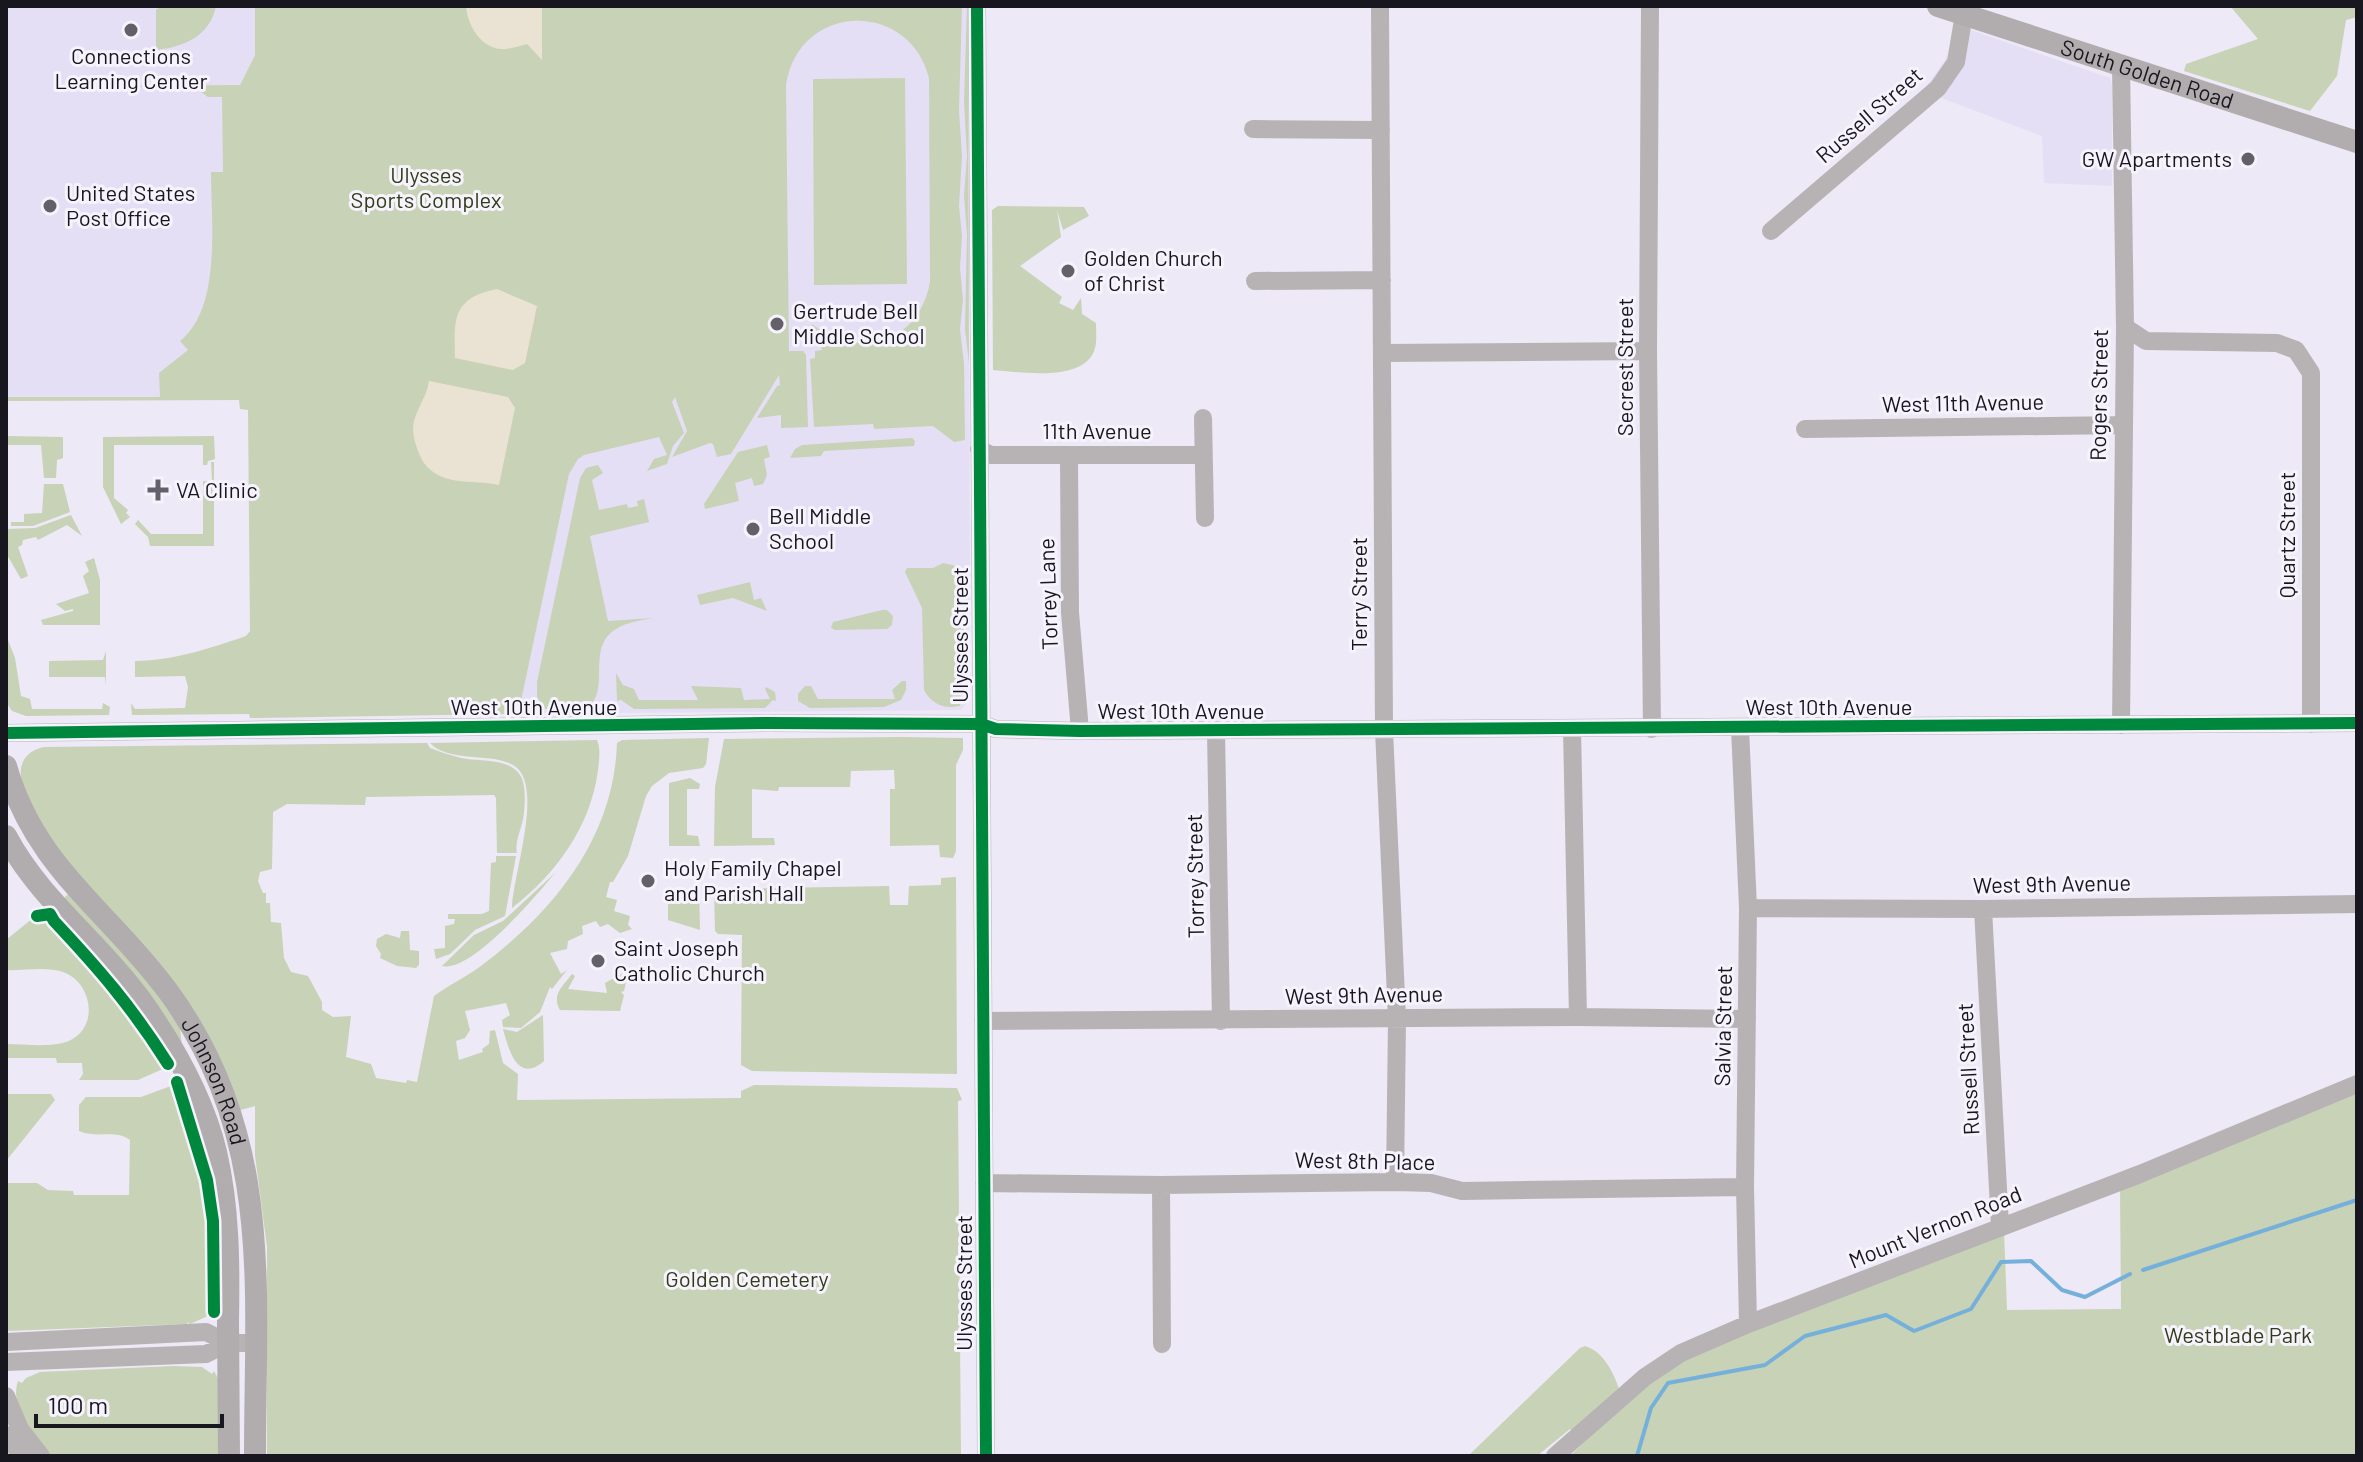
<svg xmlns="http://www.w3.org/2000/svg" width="2363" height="1462" viewBox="0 0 2363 1462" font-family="Barlow,sans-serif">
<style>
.built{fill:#e5dff5}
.green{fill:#c8d2b6}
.sand{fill:#eae3d4}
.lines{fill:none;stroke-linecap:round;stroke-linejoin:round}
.stream{stroke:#75b0db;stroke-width:4}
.minor{stroke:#b7b3b4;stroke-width:18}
.major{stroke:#b1adaf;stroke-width:22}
.cycleway-casing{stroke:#f6f3fd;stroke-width:17}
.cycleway{stroke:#00873e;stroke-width:12}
.poi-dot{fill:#63606a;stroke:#f6f3fd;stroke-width:3}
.labels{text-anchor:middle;stroke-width:6;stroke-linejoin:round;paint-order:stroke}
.poi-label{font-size:22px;fill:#18161e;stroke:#f6f3fd;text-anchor:start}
.street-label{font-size:22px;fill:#18161e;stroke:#f6f3fd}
.park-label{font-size:22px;fill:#313c18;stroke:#f6f3fd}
</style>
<rect width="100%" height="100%" fill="#ede9f6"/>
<path class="built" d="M6,6H255V55L240,85L250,397H6Z
M653,6H968L970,596L966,704L961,710L508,714L573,429Z
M1959,26L2110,78L2112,84V186L2044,183L2042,136L1923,91L1945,60Z"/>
<path class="green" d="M161,6H216C210,36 184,47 156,50V10Z
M255,6H962L959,110L962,156L959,206L962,236L960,268L963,300L960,329L964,364L965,440L954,442L933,426L874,429L873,424L814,427L810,359L815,358V351L822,350L819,338H814L812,324C859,361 919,343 930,282L929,78C910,0 799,1 786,85L789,351H803L806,355L808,427L781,428V415L757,418L777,386L780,385L779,375L731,454L717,457L713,444L710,443L672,457L687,431L675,397L672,402L684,433L673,446L667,464L647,471L654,459L667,455L659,437L584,455L578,459L569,474L521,701L508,714L250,718L249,714L132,715L131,703L135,709L185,708L188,687L185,676L135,677V661C176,660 208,649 246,636L250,631L248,410L240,409L239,400L6,401V397H160L159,373L188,350L180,341C222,308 211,220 211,172H223L222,97H208L196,88L96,86L240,85L255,55Z
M967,6H968L969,364L965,329L967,234L964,196L967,156L964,101Z
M2230,6H2357V17L2346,20L2337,76L2310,111L2184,71L2186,64L2258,39Z
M905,78L907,284L814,285L813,79Z
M998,206L1084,207L1089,216L1063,230L1057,210L1061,237L1020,266L1062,297L1059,303L1073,310L1081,298L1082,314L1096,323C1096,331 1097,341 1095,348C1086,383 1020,372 993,370L992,210Z
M6,436L63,437V458L57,460L56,478H44L41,445H6Z
M214,436L215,459L208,461L207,465H203V445H114V498L128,510L126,513L130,517L121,524L103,487V437Z
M912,438L915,441L914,446L824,451L821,456L790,458L795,449L802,445Z
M767,445L770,457L764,459L767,475L763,484L754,486L752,478L735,483L739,501L705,509L704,504L738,452Z
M211,462H214V546H150L148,537L135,524L138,520L151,534H203V481H212Z
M598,465L603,473L592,480L599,510L627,504L628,508L638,506L637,501L644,499L649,522L590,536L608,621L654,618C642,620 627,622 616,629C585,648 612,689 587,709H545L537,697V682L580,478L586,468Z
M44,484H63L70,512L33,526H11V522H24V514L42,513Z
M71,515L82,536L67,525L38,540L36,537L23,540L22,545L18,547L28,576L21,579L6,553V529L35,528Z
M94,558L100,580V625H43L41,620L73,611V609L65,611L56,604L89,593L83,576L89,571L85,562Z
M943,563L961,567L965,614L960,706C945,709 932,705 924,690L922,608L905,572L907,568H933Z
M750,582L754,600L761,598L767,611L733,598L700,605L697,595Z
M882,610H887L893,616L892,625L887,629L835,630L831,628L833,622Z
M6,635L15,658L21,696L30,699L32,709H102L103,703L110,707L109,715L26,716L12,711L6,702Z
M106,651V685L105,677H49V661L103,660Z
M616,673L623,685L634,689L639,700H698L691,686L741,688L744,700L770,699L765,689L766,687L775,692L776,701L773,700L765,708L634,709L621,700L617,701Z
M902,681H906V690L901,700L884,707L810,708L798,701V694L805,686H811L818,699H895L892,690Z
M898,737L963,738V750L956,765V851L953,858L940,857L939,845L890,846V789H895L894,770L851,771L850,787H779L778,791L752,789V838H774L775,845L714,846L715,787L724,739Z
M709,738L706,764L703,768L669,773L652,786L646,796L628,856L613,882H610L606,897L617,900L614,911L630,916L628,925L632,929L620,933L608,924L600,927L596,921L582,926L583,934L568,941L567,949L550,953L561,974L567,970L552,989L550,987L540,1012L521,1028L503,1027L502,1020L510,1015L506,1003L465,1011L470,1030L465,1038L456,1041L459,1060L483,1052L482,1049L489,1044L490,1031L495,1030L503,1063L518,1074L517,1100L741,1098V1091L754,1085L957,1088L962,1100L958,1101L961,1456H267V1247L255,1155V1106L237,1111L227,1082C188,1029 149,976 110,924C80,883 29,827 21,777C19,760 29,750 44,747L427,743L430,748C440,752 450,755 461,758C478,762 508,757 520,775C526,784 525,801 524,812C523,827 514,841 517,853H497L496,798L494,795L366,797L365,805L287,804L273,812L272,869L260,872L258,881L263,893H266V903H270L271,922L281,923L284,958L291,972L308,976L322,1002V1010L333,1017L351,1016L346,1057L371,1064L376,1078L406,1083L407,1080L417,1082L434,996C449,985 466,977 481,966C554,911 614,838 617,743L622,740Z
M597,740C601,749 599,760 598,770C591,826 556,874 512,908C512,877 546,783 513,765C489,752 449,763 430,743Z
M690,778L700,784L699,789H687V835L698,836L700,846H669V783Z
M496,856H516L505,916L475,930L450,954L436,959L434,949L445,948V926L454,924L455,919H448V914H482L489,911L491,863L496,862Z
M555,873C537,895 471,973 442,966L474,935L503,921Z
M956,877L957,1074L752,1071L741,1065L742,935L718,934L715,931L714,889L889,886L890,905H908L909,886L941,885V878Z
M668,889H699L700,930L668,920Z
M69,893L135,963L180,1028L182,1047L63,899Z
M48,916L106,978L164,1058L165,1068L138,1080H79L83,1074L82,1063H57L56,1058H6V1044C25,1044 51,1048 69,1041C100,1027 92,982 63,972C46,966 23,971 6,970V940L33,918L36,921Z
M401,931H409L410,950L419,951V965L416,968L397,966L380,958L381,954L376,946L377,939L386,934L400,938Z
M623,973L627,978L624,991L621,992L624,995L620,1011L560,1010C551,995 563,986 572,974L575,976L568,989L607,993L605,983Z
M543,1015L544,1061C517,1085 508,1047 503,1029L517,1032Z
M171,1086L181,1092L203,1170L212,1226L213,1289L212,1300L207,1310L210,1315L190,1324L188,1322L187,1324L6,1331V1183H37L48,1190L73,1191L74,1195H129L130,1140C116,1129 96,1139 79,1131V1105L86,1097H141Z
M2357,1092V1456H1570L1631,1397L1673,1366L1707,1349L2004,1231L2007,1310L2121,1309L2120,1185Z
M6,1094H51L55,1100L6,1161Z
M1585,1346C1603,1351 1614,1373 1619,1389L1572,1431L1570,1429L1537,1456H1468L1580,1348Z
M173,1366L202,1367L212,1374L214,1371L220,1382V1456H50C34,1437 9,1407 18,1381L22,1383L26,1378L40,1372Z"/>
<path class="sand" d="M466,6H542V60L527,44C519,46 508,50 500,49C480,47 467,24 466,6Z
M497,289L537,306L525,363L513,370L455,358C454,319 452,298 497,289Z
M429,381L508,397L515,408L499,485C472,479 437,488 421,458C417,449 413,438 413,428C414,411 427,398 429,381Z"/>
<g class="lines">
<path class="stream" d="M2143,1270L2357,1200
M1637,1456L1651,1408L1668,1383L1765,1365L1805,1336L1886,1315L1914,1331L1971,1309L2001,1262L2031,1261L2062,1290L2085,1297L2130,1274"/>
<path class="minor" d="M977,6L986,1456
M1380,6L1384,730L1397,1019L1395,1182
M1650,6L1648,351L1652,729
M2121,66L2125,327L2121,725
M1253,129L1381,130
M1771,231L1938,88L1956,62L1964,14
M1255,281L1382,280
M2125,327L2146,341L2277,343L2296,350L2311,373V724
M1382,353L1648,351
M1203,418L1205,518
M1805,429L2122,425
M979,449L991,455H1203
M1069,455L1070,612L1080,731
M1740,728L1748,908L1745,1187L1748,1324
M1572,729L1578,1017
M1216,731L1221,1021
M6,733L767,723L981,724L996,729L1080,731L2357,723
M1748,908L1983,909L2357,904
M1983,909L2000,1226
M983,1021L1578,1017L1747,1019
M984,1183L1161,1185L1395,1182L1431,1183L1462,1191L1745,1187
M1161,1185L1162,1344
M6,1342L206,1332L228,1343
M6,1362L206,1354L228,1343H255
M6,1396L20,1429L41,1456
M6,1435L22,1456
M1555,1456L1645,1377L1681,1353L1748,1324L2140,1174L2357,1084"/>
<g class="major">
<path id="s1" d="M1938,6L2357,142"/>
<path id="s2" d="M6,766C35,868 108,910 167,990C274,1135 255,1286 255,1456"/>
<path d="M6,836C40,900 99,942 141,1000C173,1045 203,1098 216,1152C229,1208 229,1265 228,1322C228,1367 229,1411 229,1456"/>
</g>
<g class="cycleway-casing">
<path id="cycleway" d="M977,6L986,1456
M6,733L767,723L981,724L996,729L1080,731L2357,723
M37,916L50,914L54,921C99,969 132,1007 168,1064
M177,1082L207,1180L213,1221L214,1312"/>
</g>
<use href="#cycleway" class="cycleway"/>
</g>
<g class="poi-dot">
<circle cx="131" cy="30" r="8"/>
<circle cx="2248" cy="159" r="8"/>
<circle cx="50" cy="206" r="8"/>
<circle cx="1068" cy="271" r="8"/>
<circle cx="777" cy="324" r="8"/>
<path d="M154 478h8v8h8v8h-8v8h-8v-8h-8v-8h8z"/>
<circle cx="753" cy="529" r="8"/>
<circle cx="648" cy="881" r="8"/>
<circle cx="598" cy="961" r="8"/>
</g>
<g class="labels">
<g class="poi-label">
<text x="131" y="64" text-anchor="middle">Connections<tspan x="131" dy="25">Learning Center</tspan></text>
<text x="2232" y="167" text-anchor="end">GW Apartments</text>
<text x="66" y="201">United States<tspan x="66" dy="25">Post Office</tspan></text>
<text x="1084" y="266">Golden Church<tspan x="1084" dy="25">of Christ</tspan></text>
<text x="793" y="319">Gertrude Bell<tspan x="793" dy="25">Middle School</tspan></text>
<text x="176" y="498">VA Clinic</text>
<text x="769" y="524">Bell Middle<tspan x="769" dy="25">School</tspan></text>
<text x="664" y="876">Holy Family Chapel<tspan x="664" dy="25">and Parish Hall</tspan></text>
<text x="614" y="956">Saint Joseph<tspan x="614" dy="25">Catholic Church</tspan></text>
</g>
<g class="street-label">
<text dy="8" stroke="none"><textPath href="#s1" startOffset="220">South Golden Road</textPath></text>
<text transform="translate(1869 115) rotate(-41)" y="8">Russell Street</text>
<text transform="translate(1625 367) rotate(-90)" y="8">Secrest Street</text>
<text transform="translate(2099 395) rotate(-89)" y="8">Rogers Street</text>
<text transform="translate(1963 403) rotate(-1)" y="8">West 11th Avenue</text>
<text x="1097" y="439">11th Avenue</text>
<text transform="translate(2287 535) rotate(-90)" y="8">Quartz Street</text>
<text transform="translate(1048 594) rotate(-92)" y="8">Torrey Lane</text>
<text transform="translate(1359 594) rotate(-90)" y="8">Terry Street</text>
<text transform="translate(960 635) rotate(-90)" y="8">Ulysses Street</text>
<text x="534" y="715">West 10th Avenue</text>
<text x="1829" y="715">West 10th Avenue</text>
<text x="1181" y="719">West 10th Avenue</text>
<text transform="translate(1195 876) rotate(-91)" y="8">Torrey Street</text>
<text transform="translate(2052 884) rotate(-1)" y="8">West 9th Avenue</text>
<text transform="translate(1364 995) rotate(-1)" y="8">West 9th Avenue</text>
<text transform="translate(1723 1026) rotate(-89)" y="8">Salvia Street</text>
<text transform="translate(1968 1069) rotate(-93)" y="8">Russell Street</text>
<text dy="8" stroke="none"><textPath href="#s2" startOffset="382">Johnson Road</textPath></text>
<text transform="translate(1365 1161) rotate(1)" y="8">West 8th Place</text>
<text transform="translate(1935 1227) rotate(-22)" y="8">Mount Vernon Road</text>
<text transform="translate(964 1283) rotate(-90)" y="8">Ulysses Street</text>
</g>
<g class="park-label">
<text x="426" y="183">Ulysses<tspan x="426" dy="25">Sports Complex</tspan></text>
<text x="747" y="1287">Golden Cemetery</text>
<text x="2238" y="1343">Westblade Park</text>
</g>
</g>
<rect width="2363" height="1462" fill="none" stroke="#18161e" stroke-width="16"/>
<path d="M36 1414v12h186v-12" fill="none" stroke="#18161e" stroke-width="4"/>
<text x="48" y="1414" font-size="24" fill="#18161e" stroke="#f6f3fd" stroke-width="6" paint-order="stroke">100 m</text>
</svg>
